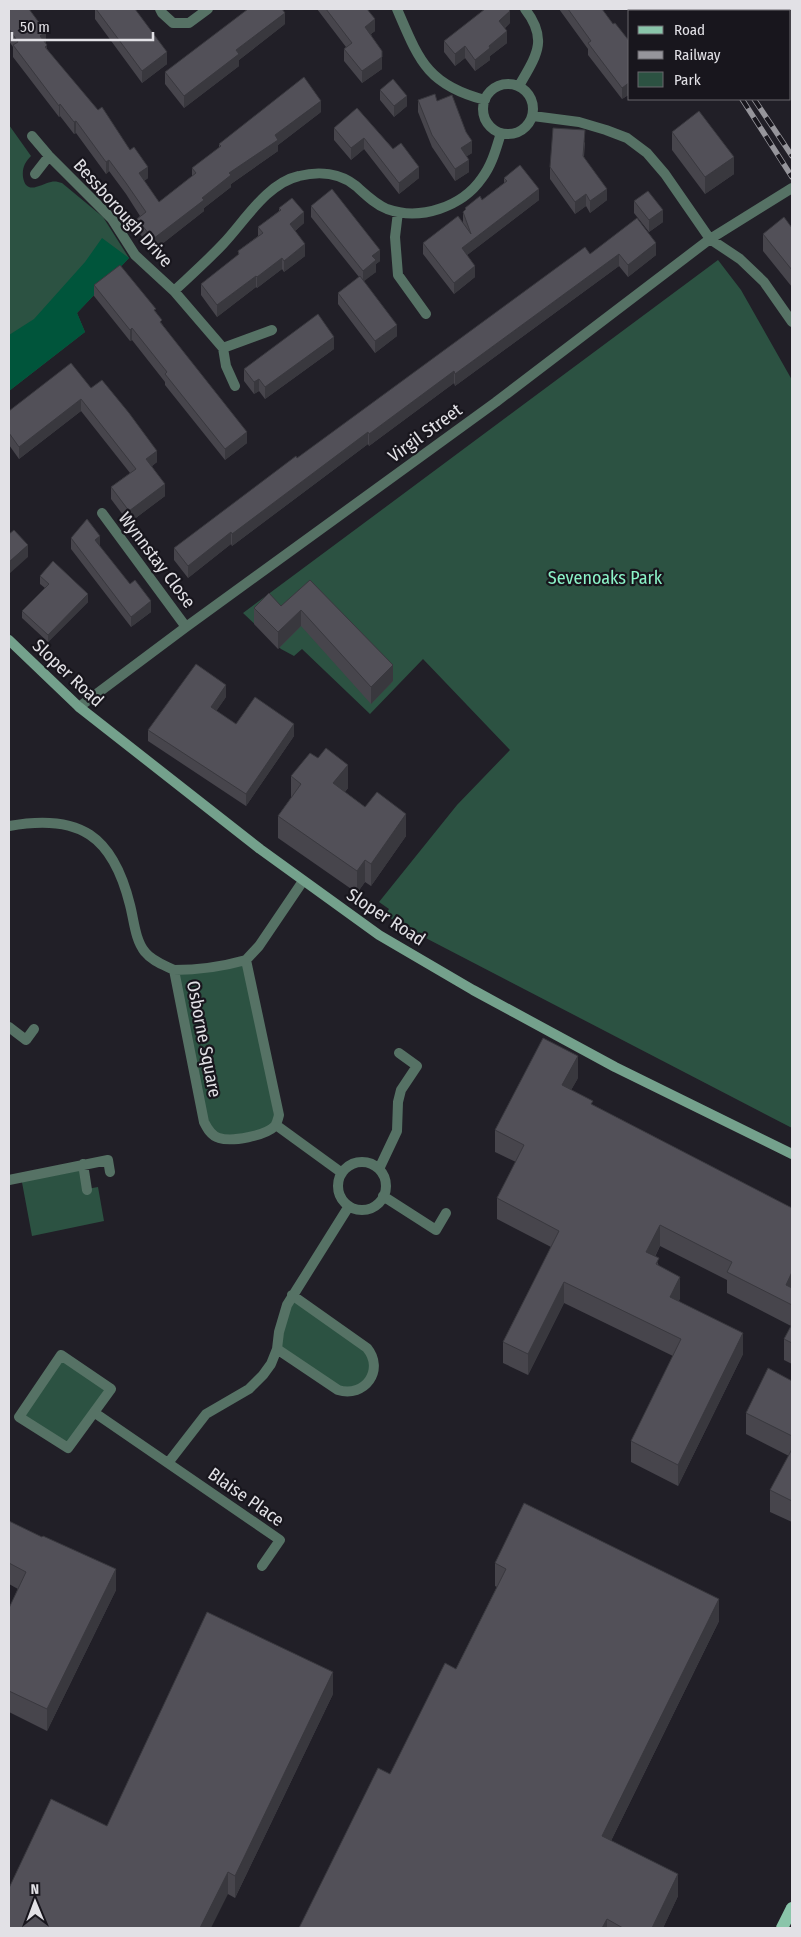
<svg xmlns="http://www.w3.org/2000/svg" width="801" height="1937" viewBox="0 0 801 1937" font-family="'Fira Sans Condensed',sans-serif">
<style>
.green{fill:#2c5242}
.forest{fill:#00553b}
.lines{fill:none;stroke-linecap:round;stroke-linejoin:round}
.street{stroke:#567265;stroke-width:10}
.secondary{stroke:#74a18c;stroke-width:10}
.primary{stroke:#8ac5aa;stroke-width:12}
.rail-casing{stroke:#96959b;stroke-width:5.5}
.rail{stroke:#18161d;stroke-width:4;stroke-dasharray:11;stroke-linecap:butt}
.wall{fill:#47454c}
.shaded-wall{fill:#39383e}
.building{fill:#525058;stroke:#39383e}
.labels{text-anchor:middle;stroke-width:4.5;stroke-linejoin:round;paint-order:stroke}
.street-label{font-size:18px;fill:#e2e1e6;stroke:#18161d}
.park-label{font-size:18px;fill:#8bf2c7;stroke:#18161d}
</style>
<rect width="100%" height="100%" fill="#211f27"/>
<path class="green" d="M9,125L31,156C25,162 22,168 23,177C26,196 41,184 51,182C55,181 58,182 62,183L103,217L129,258L77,313L85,332L9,391Z
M718,260L741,290L792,380V1128L418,934L385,915L389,909L379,902L457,805L510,750L423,659L370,714L302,649L294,656L281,649L243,613Z
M246,960L276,1125L246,1138L210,1133L174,970Z
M83,1164L87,1189L98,1187L104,1221L32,1236L21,1177Z
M292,1295L372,1354L370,1379L346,1393L277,1349Z
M61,1355L111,1389L68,1448L19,1417Z"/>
<path class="forest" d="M102,238L129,258L77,313L85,332L9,391V335L34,319L85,262Z"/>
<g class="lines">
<path class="street" d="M160,9L162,13L173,23H189L208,9
M397,9C419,60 427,85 485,100
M483 109a25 25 0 1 1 50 0a25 25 0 1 1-50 0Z
M519,86C536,56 549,40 525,9
M533,116L579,122L606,130L627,138L647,153L665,174L710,239L740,259L764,282L792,322
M32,136L49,156L112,219L135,255L174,291L223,348L226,366L235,386
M35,174L49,156
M398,212L395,237L398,275L426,314
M174,291C190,276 208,260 223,244C244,222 267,183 299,176C319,171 340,173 356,186C366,195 375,204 387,209C420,221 462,207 482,178C492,165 496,149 501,133
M223,348L272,330
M102,513L186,627
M79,707L186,627L496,402L710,239L792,188
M9,826C80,813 113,836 130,905C134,920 135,940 145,952C152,961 164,965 174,970
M246,960L279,1115C278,1119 277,1123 275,1126C265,1136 232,1142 219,1138C211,1136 207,1128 204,1122L174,970C200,970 221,967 246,960Z
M246,960L259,946L303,881
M9,1027L26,1040L34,1029
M276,1125L342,1173
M338 1186a24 24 0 1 1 48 0a24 24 0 1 1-48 0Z
M83,1164L87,1190
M379,1169L397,1131L398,1102L401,1090L417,1066L399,1053
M9,1180L108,1160L110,1172
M383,1196L436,1230L446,1213
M277,1349L338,1390C365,1398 385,1370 367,1348L292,1295
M61,1355L111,1389L68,1448L19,1417Z
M95,1413L280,1540L262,1566
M168,1463L206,1414L249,1389L263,1375L271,1364L277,1349L279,1332L287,1305L349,1206"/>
<path class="secondary" d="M9,640L79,707L260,849L379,935L473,990L615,1067L792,1154"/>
<path class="primary" d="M782,1928L792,1908"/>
<g class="rail-casing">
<path id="rail" d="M681,9L683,11
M692,9L694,11
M704,9L705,11
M742,99L792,177
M754,99L792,156"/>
</g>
<use href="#rail" class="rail"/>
</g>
<path class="wall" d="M9,9L46,43V44L47,49L148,178L144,181L159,202L192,176V168L219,148V144L321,112L278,145V151L231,184V187L204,208V211L153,251L137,230V219L140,216L126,194L109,171L106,174L76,133L74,134L60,116L59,117L13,57V47L9,41Z
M95,9H135L167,64L142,83L95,19Z
M317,9H367L375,31L371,34L382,69L362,83L344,61V49L346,47Z
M559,9H602L613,24L630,42V94L622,99L588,55V49Z
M510,23L505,28L507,43L490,56V60L475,71L465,58L455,66L444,52V41Z
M285,24L239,60V66L184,108L165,84V72Z
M380,90L407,106L394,117L380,100Z
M418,100L437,101L466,132L472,153L467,156L469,172L455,181L432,147L418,112Z
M357,108L419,178L399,194L364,149L351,160L334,140V128Z
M672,132L734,174L705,194L672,150Z
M585,142L584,157L607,200L590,213L586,206L575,214L550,179V167Z
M504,178L539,200L467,255L475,277L454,294L423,254V243L463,223V212L465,210V208L482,200L504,183Z
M634,201L663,222L649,232L634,213Z
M311,206L380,261L376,264V272L363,281L397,336L375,353L338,304V293L359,277L311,217Z
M279,208L304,223L295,231L305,256L284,272L282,269L257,288L256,287L217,317L201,295V284L238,255V251L258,236V227L279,211Z
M792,228V287L763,251V234Z
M590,254L656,255L628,277L619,266L455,386L454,383L369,446L368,444L232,546L231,544L188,578L174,560V548L297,458Z
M94,285L156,312L162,324L247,443L225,460L165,385V382L132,340L130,341L94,296Z
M334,349L265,399L259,391L254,394L244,381V369Z
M91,388L157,462L152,466L165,496L129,523L111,499V487L130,473L81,411L19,459L9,445V411Z
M71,538L100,547L151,612L131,627L71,549Z
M40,576L88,602L48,642L22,618V611L45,588L40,584Z
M310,580L393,681L371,704L301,626L278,649L254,624V608L281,606Z
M226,697L216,711L236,724L294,736L246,806L148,741V730Z
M291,776L348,788L345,792L365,807L406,836L371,886L365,882L357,893L278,838V816L291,798Z
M578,1078L571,1090L593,1105L792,1208V1364L784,1360V1339L791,1326L727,1293V1280L660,1246L655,1257L659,1266L680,1298L679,1301L743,1354L678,1486L631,1462V1441L673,1356L564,1303L528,1375L503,1363V1342L551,1247L497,1219V1198L516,1162L495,1152V1130Z
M792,1381V1522L770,1512V1490L789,1456L746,1434V1413Z
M9,1521L116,1590L47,1731L9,1712V1608L18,1589L9,1584Z
M495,1563L719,1621L611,1841L678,1896L663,1928H299L390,1774L456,1669L497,1587L495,1586Z
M333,1694L235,1898L107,1826Z"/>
<path class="shaded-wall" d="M510,11V23L499,32V21Z
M285,13V24L239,60V66L184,108V96L236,50Z
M375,19V31L365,38V27Z
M507,31V43L490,56V60L475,71V60L489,46Z
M46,32V43L40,48V36Z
M465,46V58L455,66V54Z
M167,52V64L142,83V71Z
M382,57V69L362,83V71Z
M630,82V94L622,99V88Z
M407,96V106L394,117V106Z
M321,101V112L278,145V151L231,184V187L204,208V211L153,251V239L202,198L229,173L275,135Z
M60,104V116L59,117V106Z
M76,121V133L74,134V122Z
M364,138V149L351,160V148Z
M472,141V153L461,160V148Z
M734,157V174L705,194V177Z
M109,160V171L106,174V162Z
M469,160V172L455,181V169Z
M148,167V178L139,185V173Z
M419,167V178L399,194V183Z
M539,189V200L462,259V248Z
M607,189V200L590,213V201Z
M586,194V206L575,214V202Z
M663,210V222L649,232V220Z
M304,212V223L290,235V224Z
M656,243V255L628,277V265Z
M305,244V256L284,272V261Z
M380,250V261L376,264V272L363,282V271L372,256Z
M619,254V266L455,386V374Z
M282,258V269L257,288V277Z
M475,266V277L454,294V283Z
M256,276V287L217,317V305Z
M397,325V336L375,353V341Z
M132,328V340L130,341V330Z
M334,337V349L265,399V387Z
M454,371V383L369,446V434Z
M259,379V391L254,394V382Z
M81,399V411L19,459V447Z
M247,432V443L225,460V449Z
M368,432V444L232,546V534Z
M157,451V462L146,470V459Z
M165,484V496L129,523V511Z
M231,532V544L188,578V566Z
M100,536V546L95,540Z
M28,545V557L9,574V562Z
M88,594V602L48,642V635Z
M151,601V612L131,627V617Z
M301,610V626L278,649V632Z
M393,665V681L371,704V687Z
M226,685V697L211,719V707Z
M294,724V736L246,806V794Z
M348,765V788L333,805V783Z
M406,814V836L371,886V864Z
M365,860V882L357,893V871Z
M578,1056V1078L562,1106V1085Z
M660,1225V1246L646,1273V1252Z
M792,1272V1293L786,1285Z
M680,1277V1298L670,1318V1297Z
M564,1282V1303L528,1375V1354Z
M743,1333V1354L678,1486V1465Z
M116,1569V1590L47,1731V1709Z
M719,1599V1621L602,1859V1836Z
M333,1672V1694L235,1898V1876Z
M228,1872V1894L211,1928H200Z
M678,1874V1896L663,1928H652Z
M607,1919V1928H602Z"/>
<path class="building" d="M9,9H29L46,32L40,36L47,45L45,47L98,110L102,107L130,150L134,147L148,167L139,173L159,202L196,173L192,168L221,146L219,144L304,77L321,101L275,135L278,140L229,173L231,175L202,198L204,200L153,239L137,219L146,212L126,183L109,160L106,162L76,121L74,122L60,104L59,106L13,45L18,42L9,29Z
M96,9H135L167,52L142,71Z
M248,9H282L285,13L236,50L239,54L184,96L165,72Z
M326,9H367L375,19L365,27L382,51V57L362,71L344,49L352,43Z
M485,9H508L510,11L499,21L507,31L489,46L490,48L475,60L465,46L455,54L444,41Z
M568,9H602L613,24L615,23L630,42V82L622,88L588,43L591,41Z
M393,79L407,96L394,106L380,90Z
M435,94L437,101L452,95L466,132L472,141L461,148L469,160L455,169L432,135L418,100Z
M357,108L393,149L401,143L419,167L399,183L364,138L351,148L334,128Z
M699,111L734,157L705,177L672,132Z
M553,128L585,130L583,156L607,189L590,201L586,194L575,202L550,167Z
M520,165L539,189L462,248L475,266L454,283L423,243L458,216L471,234L463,212L466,209L465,208L480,196L482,200L507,181L504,178Z
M332,189L380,250L372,256L376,260L363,271L311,206Z
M648,191L663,210L649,220L634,201Z
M292,198L304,212L290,224L305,244L284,261L282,258L257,277L256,276L217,305L201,284L239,254L238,251L263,233L258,227L281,210L279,208Z
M784,217L792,228V270L763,234Z
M637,218L656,243L628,265L619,254L455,374L454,371L369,434L368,432L232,534L231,532L188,566L174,548L296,456L297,458L585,247L590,254Z
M120,265L156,309L154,310L162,320L160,322L247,432L225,449L165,374L167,372L132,328L130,330L94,285Z
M360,276L397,325L375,341L338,293Z
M318,314L334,337L265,387L259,379L254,382L244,369Z
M71,363L91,388L102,380L129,413L157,451L146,459L165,484L129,511L111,487L136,469L81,399L19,447L9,433V411Z
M87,519L100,536L95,540L130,584L135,580L151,601L131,617L71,538Z
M14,530L28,545L9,562V534Z
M53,561L88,594L48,635L22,611L49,584L40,576Z
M310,580L393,665L371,687L301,610L278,632L254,608L269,593L281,606Z
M196,664L226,685L211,707L236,724L255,697L294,724L246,794L148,730Z
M326,748L348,765L333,783L365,807L377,792L406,814L371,864L365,860L357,871L278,816L301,784L291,776L310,753L318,758Z
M543,1038L578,1056L562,1085L593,1101L591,1104L792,1208V1272L786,1285L792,1288V1305L727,1272L732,1262L660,1225L646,1252L659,1258L656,1264L680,1277L670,1297L743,1333L678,1465L631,1441L681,1339L564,1282L528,1354L503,1342L559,1231L497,1198L524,1145L495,1130Z
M792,1324V1343L784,1339Z
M768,1368L792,1381V1436L746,1413Z
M792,1449V1501L770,1490Z
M524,1503L719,1599L602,1836L678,1874L652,1928H623L607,1919L602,1928H299L378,1768L390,1774L445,1663L456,1669L506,1569L495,1563Z
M9,1521L42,1537L43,1536L116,1569L47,1709L9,1691V1608L26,1572L9,1563Z
M207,1612L333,1672L235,1876L228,1872L200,1928H9V1888L51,1799L107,1826Z"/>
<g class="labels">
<g class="street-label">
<text transform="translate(123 213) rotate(48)" y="6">Bessborough Drive</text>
<text transform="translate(425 433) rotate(-36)" y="6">Virgil Street</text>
<text transform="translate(157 560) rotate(53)" y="6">Wynnstay Close</text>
<text transform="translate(68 673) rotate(43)" y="6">Sloper Road</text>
<text transform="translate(386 917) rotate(33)" y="6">Sloper Road</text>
<text transform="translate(204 1039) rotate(79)" y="6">Osborne Square</text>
<text transform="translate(246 1497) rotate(35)" y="6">Blaise Place</text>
</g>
<g class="park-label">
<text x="605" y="584">Sevenoaks Park</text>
</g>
</g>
<rect width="801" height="1937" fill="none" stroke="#e2e1e6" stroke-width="20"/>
<rect x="628" y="10" width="162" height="90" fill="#18161d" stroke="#69676d"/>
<rect x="638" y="26" width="25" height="8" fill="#8ac5aa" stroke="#69676d"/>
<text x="674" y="35" font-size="15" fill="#e2e1e6">Road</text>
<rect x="638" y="51" width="25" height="8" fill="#96959b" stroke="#69676d"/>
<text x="674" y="60" font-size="15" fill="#e2e1e6">Railway</text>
<rect x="638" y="72" width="25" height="15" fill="#2c5242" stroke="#69676d"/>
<text x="674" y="85" font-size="15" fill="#e2e1e6">Park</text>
<g transform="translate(35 1902) rotate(359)" stroke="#18161d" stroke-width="4" paint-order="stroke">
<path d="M0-4L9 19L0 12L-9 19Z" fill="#e2e1e6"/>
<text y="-8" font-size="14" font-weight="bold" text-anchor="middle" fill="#e2e1e6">N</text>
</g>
<path d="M12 32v8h141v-8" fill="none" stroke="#e2e1e6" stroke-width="2.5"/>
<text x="20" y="32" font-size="15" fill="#e2e1e6" stroke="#18161d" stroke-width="4" paint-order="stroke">50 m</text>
</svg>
